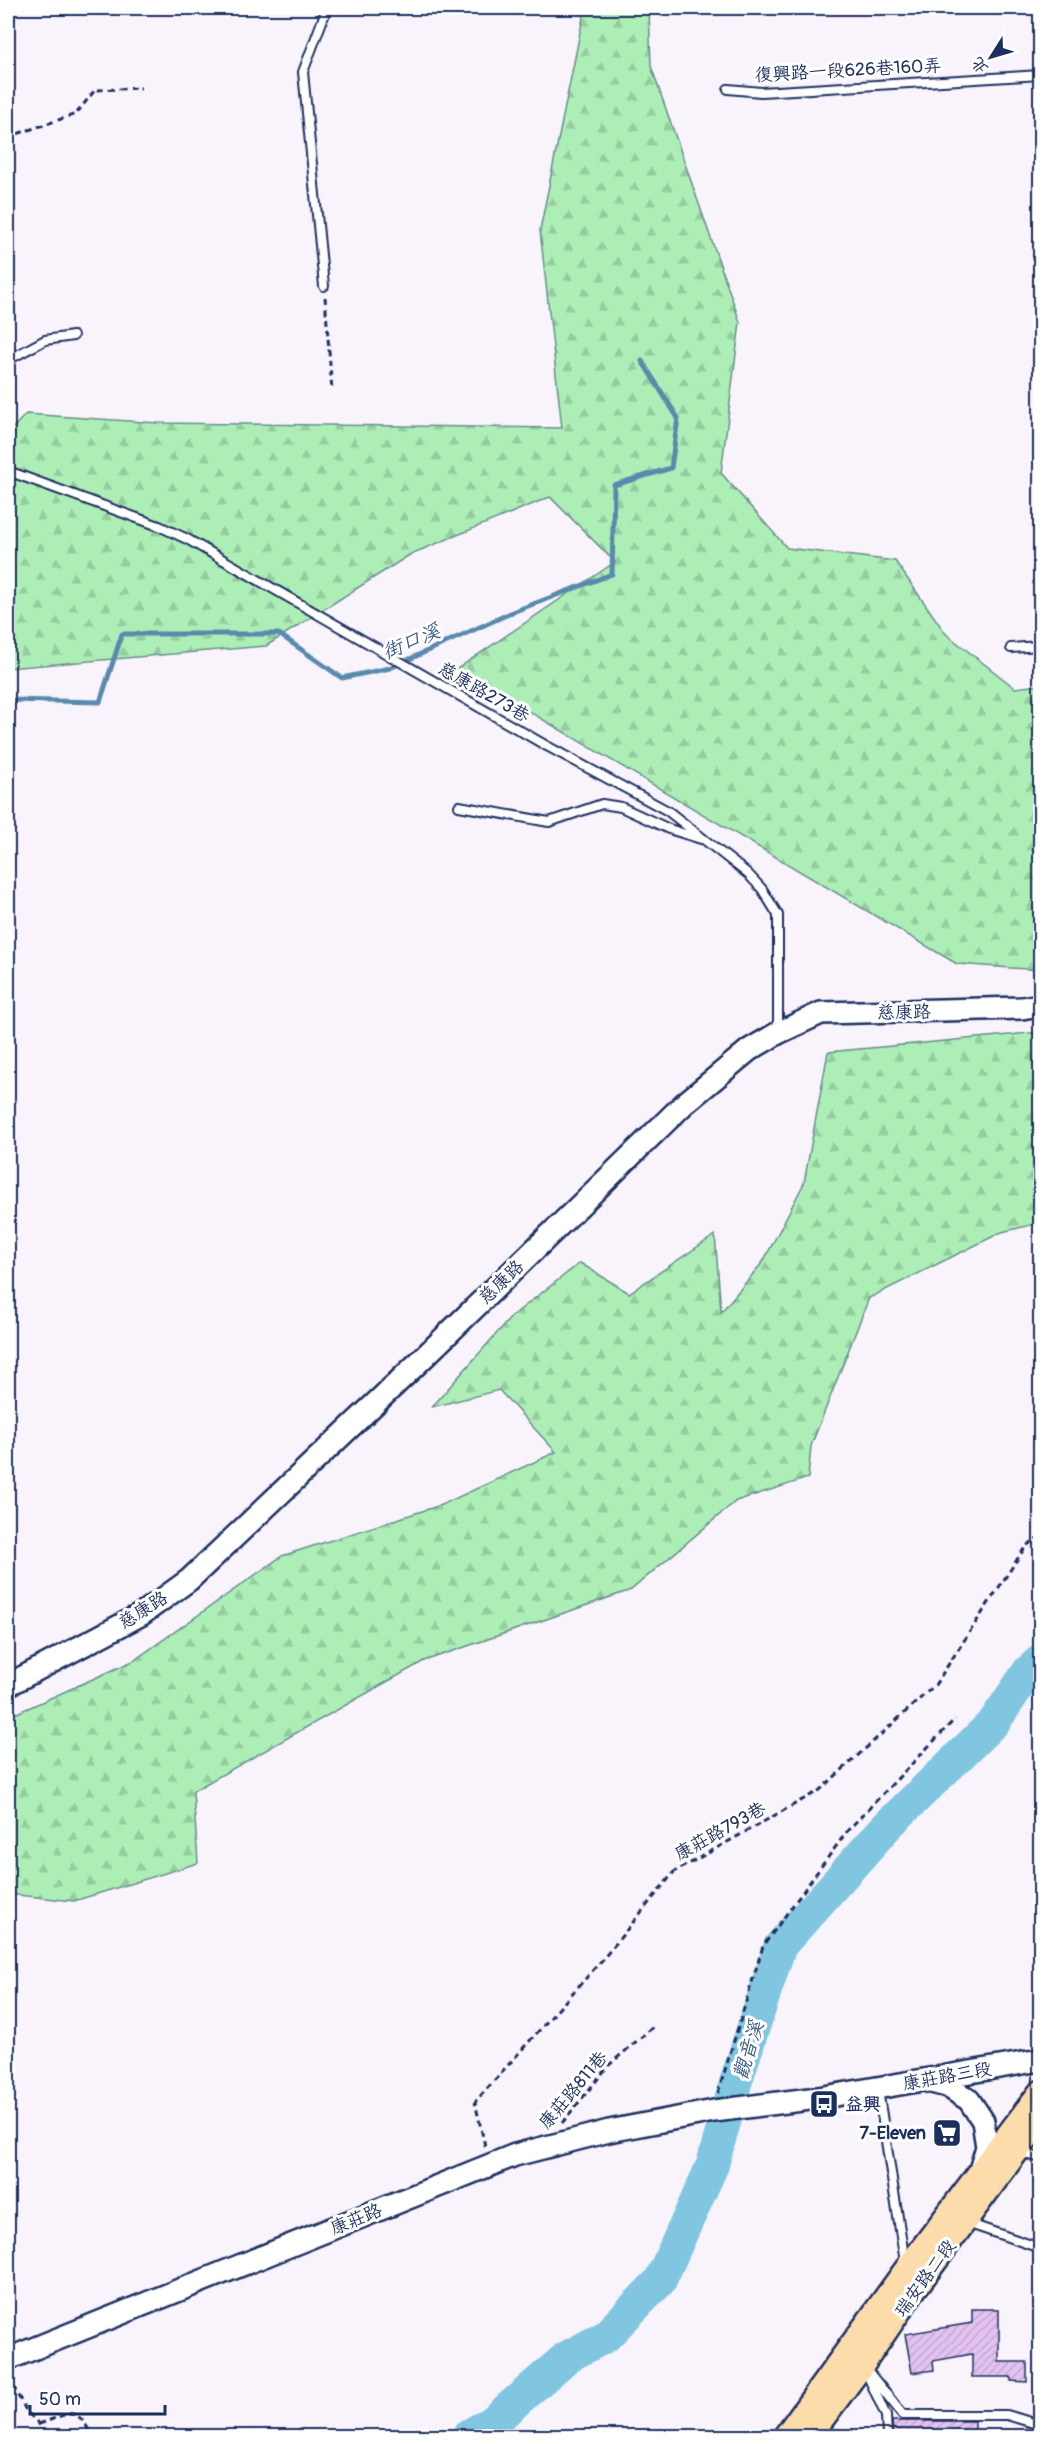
<svg xmlns="http://www.w3.org/2000/svg" width="1048" height="2444" viewBox="0 0 1048 2444" font-family="Pangolin,'LXGW WenKai TC',sans-serif">
<style>
.forest{fill:url(#forest-firs);stroke:#648e8a;stroke-width:1.5}
.lines{fill:none;stroke-linecap:round;stroke-linejoin:round}
.stream{stroke:#588aad;stroke-width:5}
.river{stroke:#80c6e1;stroke-width:33}
.building{fill:url(#building-hatch);stroke:#1b2f5e;stroke-width:1.5}
.lane-casing{stroke:#1b2f5e;stroke-width:12}
.secondary-casing{stroke:#1b2f5e;stroke-width:26}
.primary-casing{stroke:#1b2f5e;stroke-width:27}
.path{stroke:#1b2f5e;stroke-width:3;stroke-dasharray:6 4.5;stroke-linecap:butt}
.lane{stroke:#fff;stroke-width:8}
.secondary{stroke:#fff;stroke-width:21}
.primary{stroke:#fddcac;stroke-width:22}
.labels{text-anchor:middle;stroke-width:6;stroke-linejoin:round;paint-order:stroke}
.street-label{font-size:18px;fill:#1b2f5e;stroke:#fff}
.poi-label{font-size:18px;font-weight:bold;fill:#1b2f5e;stroke:#fff;text-anchor:start}
.water-label{font-size:20px;font-style:italic;fill:#395c85;stroke:#fff}
</style>
<defs>
<pattern id="forest-firs" width="22" height="20" patternUnits="userSpaceOnUse" patternTransform="scale(1.5)"><rect width="22" height="20" fill="#adeeb6"/><path d="M5 1l3.5 6h-7zM16 11l3.5 6h-7z" fill="#94cc9f"/></pattern>
<pattern id="building-hatch" width="6" height="6" patternUnits="userSpaceOnUse" patternTransform="scale(1.5)"><rect width="6" height="6" fill="#e3c2ef"/><path d="M-1 1l2-2M0 6l6-6M5 7l2-2" fill="none" stroke="#c2a7cf"/></pattern>
</defs>
<rect width="100%" height="100%" fill="#f9f3fc"/>
<filter id="ink" filterUnits="userSpaceOnUse"><feTurbulence type="fractalNoise" baseFrequency=".0167" numOctaves="2"/><feDisplacementMap in="SourceGraphic" scale="12" xChannelSelector="R" yChannelSelector="G"/><feConvolveMatrix kernelMatrix="1 2 1 2 8 2 1 2 1" color-interpolation-filters="sRGB"/></filter>
<g filter="url(#ink)">
<path class="forest" d="M585,8H649L651,66L740,322L721,473L787,548L895,561L946,634L1015,688L1040,685V970L957,964L457,669L615,562L550,497L411,554L266,646L8,668V433L26,414L158,423L562,428L540,230Z
M1040,1032V1223L1002,1232L869,1298L811,1446L808,1478L736,1501L631,1590L424,1661L193,1791L198,1863L74,1901L8,1894V1717L133,1661L282,1556L441,1505L556,1452L499,1390L432,1407L512,1316L580,1263L629,1293L715,1235L721,1312L763,1262L804,1183L828,1052Z"/>
<g class="lines">
<path class="stream" d="M8,700L100,702L122,634H279L342,678L390,668L515,611L612,574L614,485L671,468L678,418L642,361"/>
<path class="river" d="M468,2436L495,2420L567,2357L605,2337L660,2281L712,2166L737,2078L780,1946L886,1827L994,1722L1028,1672L1040,1661"/>
</g>
<path class="building" d="M972,2309H999V2362H1027V2382L1011,2381V2377H972V2354L933,2361L934,2370L912,2373L905,2334L972,2323Z
M892,2421H975V2436H893Z"/>
<g class="lines">
<g class="lane-casing">
<path id="lane" d="M728,89L761,92L1040,75
M324,286L303,72L327,8
M8,360L45,340L73,336
M8,471L159,526L187,539L545,745L668,811L748,874L762,889L778,915V1031
M1011,648L1040,646
M459,806L549,822L602,804L621,807L669,829L701,839
M878,2090L905,2262
M1019,2152L1040,2158
M967,2223L1040,2248
M887,2436L886,2416L863,2365L903,2415H1007L1040,2425"/>
</g>
<g class="secondary-casing">
<path id="secondary" d="M8,1685L142,1614L189,1580L420,1361L684,1104L749,1050L778,1033L821,1013L1022,1008L1040,1005
M927,2081L947,2086L969,2100L983,2121L987,2147L980,2170
M8,2359L515,2155L609,2131L714,2111L818,2098L1040,2060"/>
</g>
<g class="primary-casing">
<path id="primary" d="M785,2436L906,2269L1040,2092
M810,2436L863,2365L912,2293L1040,2121"/>
</g>
<path class="path" d="M8,137L76,114L95,90L141,88
M325,297L332,391
M718,2093L763,1946L848,1830L955,1719
M562,2123L609,2065L653,2027
M485,2146L475,2102L603,1959L674,1872L820,1790L935,1685L1026,1546L1040,1536
M8,2377L27,2412L39,2424L44,2436
M39,2424C70,2414 75,2403 92,2436"/>
<use href="#lane" class="lane"/>
<use href="#secondary" class="secondary"/>
<use href="#primary" class="primary"/>
</g>
</g>
<defs>
<g id="bus-square" transform="scale(1.5)"><rect x="-9" y="-9" width="18" height="18" rx="4" fill="#1b2f5e" stroke="#fff"/><path d="M-5-6H5V4H4V6H2V4H-2V6H-4V4H-5ZM-3.5-4V0h7V-4ZM-3.5 1.2v1.5H-2V1.2ZM2 1.2v1.5H3.5V1.2Z" fill="#fff"/></g>
<g id="supermarket-square" transform="scale(1.5)"><rect x="-9" y="-9" width="18" height="18" rx="4" fill="#1b2f5e" stroke="#fff"/><path d="M-6-5.5h2.5l.6 2H6L4.5 2H-2.5L-4.4-4H-6ZM-1.5 3.2a1.3 1.3 0 1 0 .1 0ZM3 3.2a1.3 1.3 0 1 0 .1 0Z" fill="#fff"/></g>
</defs>
<g fill-rule="evenodd">
<use href="#bus-square" x="824" y="2104"/>
<use href="#supermarket-square" x="947" y="2133"/>
</g>
<g class="labels">
<g class="street-label">
<text transform="translate(848 70) rotate(-3)" y="6">復興路一段626巷160弄</text>
<text transform="translate(484 692) rotate(30)" y="6">慈康路273巷</text>
<text transform="translate(904 1012) rotate(-1)" y="6">慈康路</text>
<text transform="translate(501 1282) rotate(-44)" y="6">慈康路</text>
<text transform="translate(143 1610) rotate(-32)" y="6">慈康路</text>
<text transform="translate(720 1831) rotate(-29)" y="6">康莊路793巷</text>
<text transform="translate(947 2076) rotate(-10)" y="6">康莊路三段</text>
<text transform="translate(573 2090) rotate(-50)" y="6">康莊路811巷</text>
<text transform="translate(356 2219) rotate(-22)" y="6">康莊路</text>
<text transform="translate(925 2278) rotate(-54)" y="6">瑞安路二段</text>
</g>
<g class="poi-label">
<text x="845" y="2110">益興</text>
<text x="926" y="2139" text-anchor="end">7-Eleven</text>
</g>
<g class="water-label">
<text transform="translate(411 641) rotate(-23)" y="7">街口溪</text>
<text transform="translate(748 2050) rotate(-73)" y="7">觀音溪</text>
</g>
</g>
<rect width="1048" height="2444" fill="none" stroke="#fff" stroke-width="30"/>
<rect x="15" y="15" width="1018" height="2414" fill="none" stroke="#1b2f5e" stroke-width="2" filter="url(#ink)"/>
<g transform="translate(991 57) rotate(233)" stroke="#ffffff" stroke-width="4.5" paint-order="stroke">
<path d="M0-4.5L10 22L0 15L-10 22Z" fill="#1b2f5e"/>
<text y="-9" font-size="16" font-weight="bold" text-anchor="middle" fill="#1b2f5e">北</text>
</g>
<path d="M30 2405v9h135v-9" fill="none" stroke="#1b2f5e" stroke-width="3"/>
<text x="39" y="2405" font-size="18" fill="#1b2f5e" stroke="#ffffff" stroke-width="4.5" paint-order="stroke">50 m</text>
</svg>
